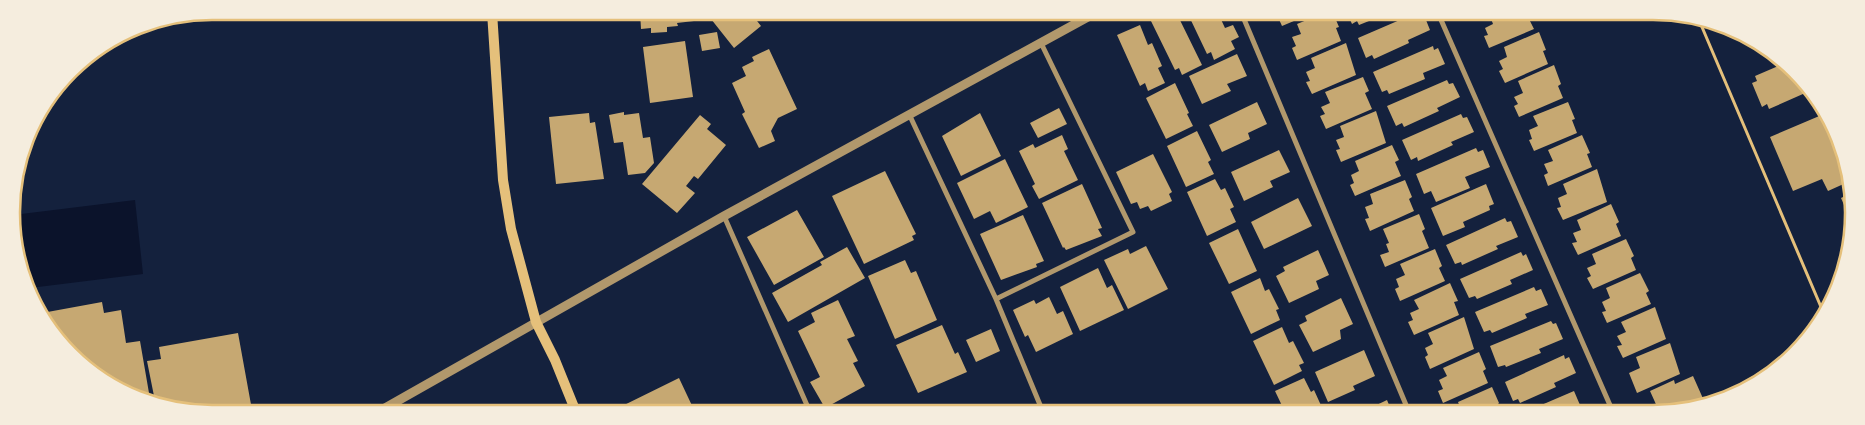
<svg xmlns="http://www.w3.org/2000/svg" width="1865" height="425" viewBox="0 0 1865 425" font-family="Lato,sans-serif">
<style>
.water{fill:#0b132b}
.building{fill:#c6a872}
.lines{fill:none;stroke-linecap:round;stroke-linejoin:round}
.path{stroke:#e5c07b;stroke-width:3}
.minor{stroke:#b1986c;stroke-width:5}
.tertiary{stroke:#b1986c;stroke-width:9}
.secondary{stroke:#e5c07b;stroke-width:10}
.rim{fill:none;stroke:#e5c07b;stroke-width:2.5}
</style>
<rect width="100%" height="100%" fill="#14213d"/>
<path class="water" d="M135,200L143,274L30,288L18,265L13,215Z"/>
<path class="building" d="M640,12H693L694,21L677,23L678,26L667,27V32L651,33V28L641,29Z
M720,12H750L761,26L734,48L711,19Z
M1164,12H1176L1202,65L1182,75L1179,68L1175,70L1150,19Z
M1187,12L1218,13L1225,28L1233,25L1239,37L1231,41L1235,49L1214,60L1211,52L1207,54Z
M1282,13H1313L1282,26L1277,15Z
M1324,13H1333L1339,27L1336,28L1341,41L1297,60L1292,48L1296,46L1292,37L1301,34L1297,24Z
M1347,13H1389L1359,25L1357,21L1352,24Z
M1416,13L1421,16L1424,15L1430,30L1408,40L1409,43L1374,59L1372,55L1366,58L1358,38Z
M1489,13H1531L1532,15L1528,17L1534,29L1489,48L1484,36L1488,35L1485,28L1493,24Z
M1140,25L1148,45L1152,43L1162,66L1158,68L1165,83L1148,91L1145,83L1140,86L1117,35Z
M717,32L720,48L702,51L699,35Z
M1539,32L1546,50L1543,51L1548,64L1505,83L1499,71L1503,69L1499,61L1507,57L1504,47Z
M685,41L693,97L650,103L643,47Z
M1346,43L1356,75L1312,94L1306,82L1310,81L1306,72L1315,68L1311,58Z
M1433,46L1434,50L1438,48L1445,64L1423,73L1425,79L1389,94L1387,90L1382,92L1373,72Z
M769,49L797,109L778,118L771,131L775,141L759,148L742,114L745,112L732,83L746,76L742,67L754,61L752,57Z
M1237,54L1247,76L1227,84L1231,91L1202,104L1189,76Z
M1783,64L1812,90L1769,109L1767,104L1762,107L1752,83L1757,81L1755,76Z
M1554,65L1561,84L1558,86L1563,98L1519,117L1514,106L1518,104L1514,97L1523,93L1518,81Z
M1363,77L1369,91L1365,93L1372,109L1326,129L1320,116L1325,114L1321,107L1330,103L1325,92Z
M1447,80L1449,84L1453,83L1460,97L1437,108L1439,111L1404,127L1402,123L1396,126L1387,106Z
M1175,83L1189,113L1187,114L1193,126L1166,139L1146,98Z
M1257,102L1267,124L1248,133L1250,139L1222,152L1209,125Z
M1568,102L1575,119L1572,120L1577,133L1534,151L1529,140L1532,139L1529,130L1538,126L1533,116Z
M1059,108L1067,124L1038,138L1030,123Z
M1376,111L1386,143L1341,162L1336,150L1340,149L1336,140L1344,137L1340,126Z
M624,112V115L639,113L643,138L650,137L654,163L645,173L628,175L623,142L614,143L609,115Z
M589,113L590,123L595,122L604,179L556,184L549,117Z
M980,113L1001,156L961,176L942,136Z
M1461,114L1463,118L1467,117L1474,132L1451,142L1453,145L1418,161L1417,157L1411,160L1402,140Z
M1824,114L1847,161L1848,182L1828,191L1822,179L1793,191L1770,137Z
M700,115L711,124L707,129L726,145L698,179L694,176L686,186L695,193L677,213L642,184Z
M1197,131L1211,160L1208,162L1214,174L1186,187L1167,146Z
M1062,135L1068,149L1064,151L1078,180L1039,199L1032,186L1035,184L1019,151L1033,144L1035,148Z
M1582,135L1590,153L1587,154L1592,167L1548,186L1544,175L1548,173L1544,164L1553,161L1548,150Z
M1392,145L1399,160L1395,162L1401,176L1355,196L1350,185L1354,183L1351,175L1359,171L1355,161Z
M1476,148L1478,152L1483,150L1490,167L1465,177L1470,188L1436,202L1431,191L1424,194L1416,174Z
M1279,150L1290,172L1270,181L1273,187L1244,201L1231,172Z
M1153,154L1172,192L1169,194L1172,201L1151,211L1148,206L1140,209L1137,202L1131,204L1116,172Z
M1005,159L1028,207L996,223L990,211L974,219L957,183Z
M1597,169L1607,202L1563,220L1557,208L1561,207L1558,198L1567,194L1563,184Z
M885,171L916,234L912,236L914,240L864,264L832,196Z
M1215,179L1221,190L1225,188L1234,207L1230,209L1236,222L1207,236L1187,192Z
M1405,180L1412,197L1409,199L1414,211L1370,231L1365,219L1369,218L1365,207L1373,204L1370,194Z
M1082,184L1102,228L1098,229L1102,236L1066,250L1064,247L1063,248L1042,203Z
M1486,184L1494,204L1489,206L1490,210L1463,222L1465,227L1443,236L1431,208Z
M1849,194L1851,219H1850L1841,198Z
M1298,198L1312,226L1264,249L1251,222Z
M1611,204L1619,222L1616,224L1621,236L1578,255L1572,243L1577,242L1573,233L1581,230L1577,220Z
M797,210L824,257L774,285L747,237Z
M1419,214L1425,229L1422,231L1429,248L1385,267L1380,255L1389,252L1386,244L1389,243L1383,229Z
M1023,215L1044,261L1036,264L1037,267L1001,280L980,234Z
M1505,218L1507,222L1511,221L1518,237L1496,246L1498,249L1462,265L1461,262L1455,264L1446,245Z
M1238,229L1257,271L1229,284L1209,243Z
M1626,239L1634,256L1631,258L1636,270L1593,289L1587,278L1591,276L1587,268L1596,264L1592,254Z
M1146,246L1168,289L1128,309L1104,260L1128,249L1130,254Z
M847,247L865,278L788,322L772,293L822,265L820,262Z
M1435,249L1442,266L1439,268L1445,281L1400,301L1395,289L1399,287L1396,279L1405,275L1400,264Z
M1318,250L1329,275L1316,281L1319,289L1289,303L1276,276L1285,271L1283,267Z
M1521,252L1523,256L1526,254L1533,270L1510,280L1512,284L1477,299L1475,296L1469,298L1460,279Z
M905,260L911,273L916,271L937,320L895,339L868,276Z
M1098,268L1107,288L1112,285L1124,310L1080,331L1060,287Z
M1640,273L1649,291L1646,293L1651,304L1607,323L1602,312L1606,311L1602,302L1610,298L1606,288Z
M1260,278L1265,291L1269,289L1279,309L1276,310L1280,320L1251,334L1231,292Z
M1450,283L1458,301L1454,302L1459,315L1414,335L1408,322L1413,320L1410,313L1419,309L1414,300Z
M1534,287L1536,291L1541,289L1548,305L1525,314L1527,318L1492,333L1490,330L1484,332L1475,312Z
M1049,297L1057,314L1063,311L1073,334L1036,352L1028,335L1025,337L1013,310L1034,300L1036,304Z
M1341,298L1353,324L1340,330L1341,339L1313,352L1299,325L1307,321L1305,316Z
M838,300L855,336L847,339L858,361L853,363L865,386L825,408L810,382L820,377L798,331L815,322L811,313Z
M102,302L104,313L121,310L126,343L140,341L149,393L136,395L112,387L53,335L42,313Z
M1655,307L1666,339L1623,358L1617,346L1622,345L1617,336L1626,332L1621,322Z
M1464,317L1474,349L1430,369L1425,357L1428,355L1425,348L1433,344L1428,333Z
M1551,321L1553,324L1556,323L1563,339L1539,349L1541,353L1506,367L1505,365L1498,367L1490,346Z
M942,325L955,354L958,352L967,372L918,393L896,345Z
M1282,327L1289,343L1293,341L1304,363L1299,365L1302,371L1274,385L1253,341Z
M991,329L1000,351L976,362L966,340Z
M238,333L252,410L186,412L155,401L147,361L161,359L159,347Z
M1670,343L1680,374L1637,393L1629,373L1640,368L1636,357Z
M1364,350L1375,376L1353,386L1355,390L1328,402L1315,372Z
M1479,352L1486,369L1483,371L1488,383L1443,403L1438,391L1443,389L1439,380L1447,376L1443,368Z
M1564,355L1565,359L1569,357L1576,373L1554,383L1556,387L1520,403L1518,399L1513,401L1505,382Z
M1693,376L1705,403L1678,412H1672L1670,407L1659,411L1650,391L1674,380L1675,384Z
M679,378L695,412H612V411Z
M1304,378L1311,392L1314,390L1324,412H1285L1275,391Z
M1492,387L1499,403L1497,405L1500,412H1462L1458,402Z
M1574,391L1583,412H1525Z
M1387,400L1392,412H1362Z"/>
<g class="lines">
<path class="path" d="M1699,20L1824,314"/>
<path class="minor" d="M1241,12L1409,412
M1438,13L1613,412
M909,114L996,299L1043,412
M724,216L810,412
M996,299L1133,232L1041,43"/>
<path class="tertiary" d="M378,412L724,216L1097,12"/>
<path class="secondary" d="M492,12L503,180L511,229L536,322L555,360L576,412"/>
</g>
<path d="M0 0H1865V425H0ZM212 20H1653A192 192 0 0 1 1845 212V213A192 192 0 0 1 1653 405H212A192 192 0 0 1 20 213V212A192 192 0 0 1 212 20Z" fill="#f5edde" fill-rule="evenodd"/>
<path class="rim" d="M212 20H1653A192 192 0 0 1 1845 212V213A192 192 0 0 1 1653 405H212A192 192 0 0 1 20 213V212A192 192 0 0 1 212 20Z"/>
</svg>
